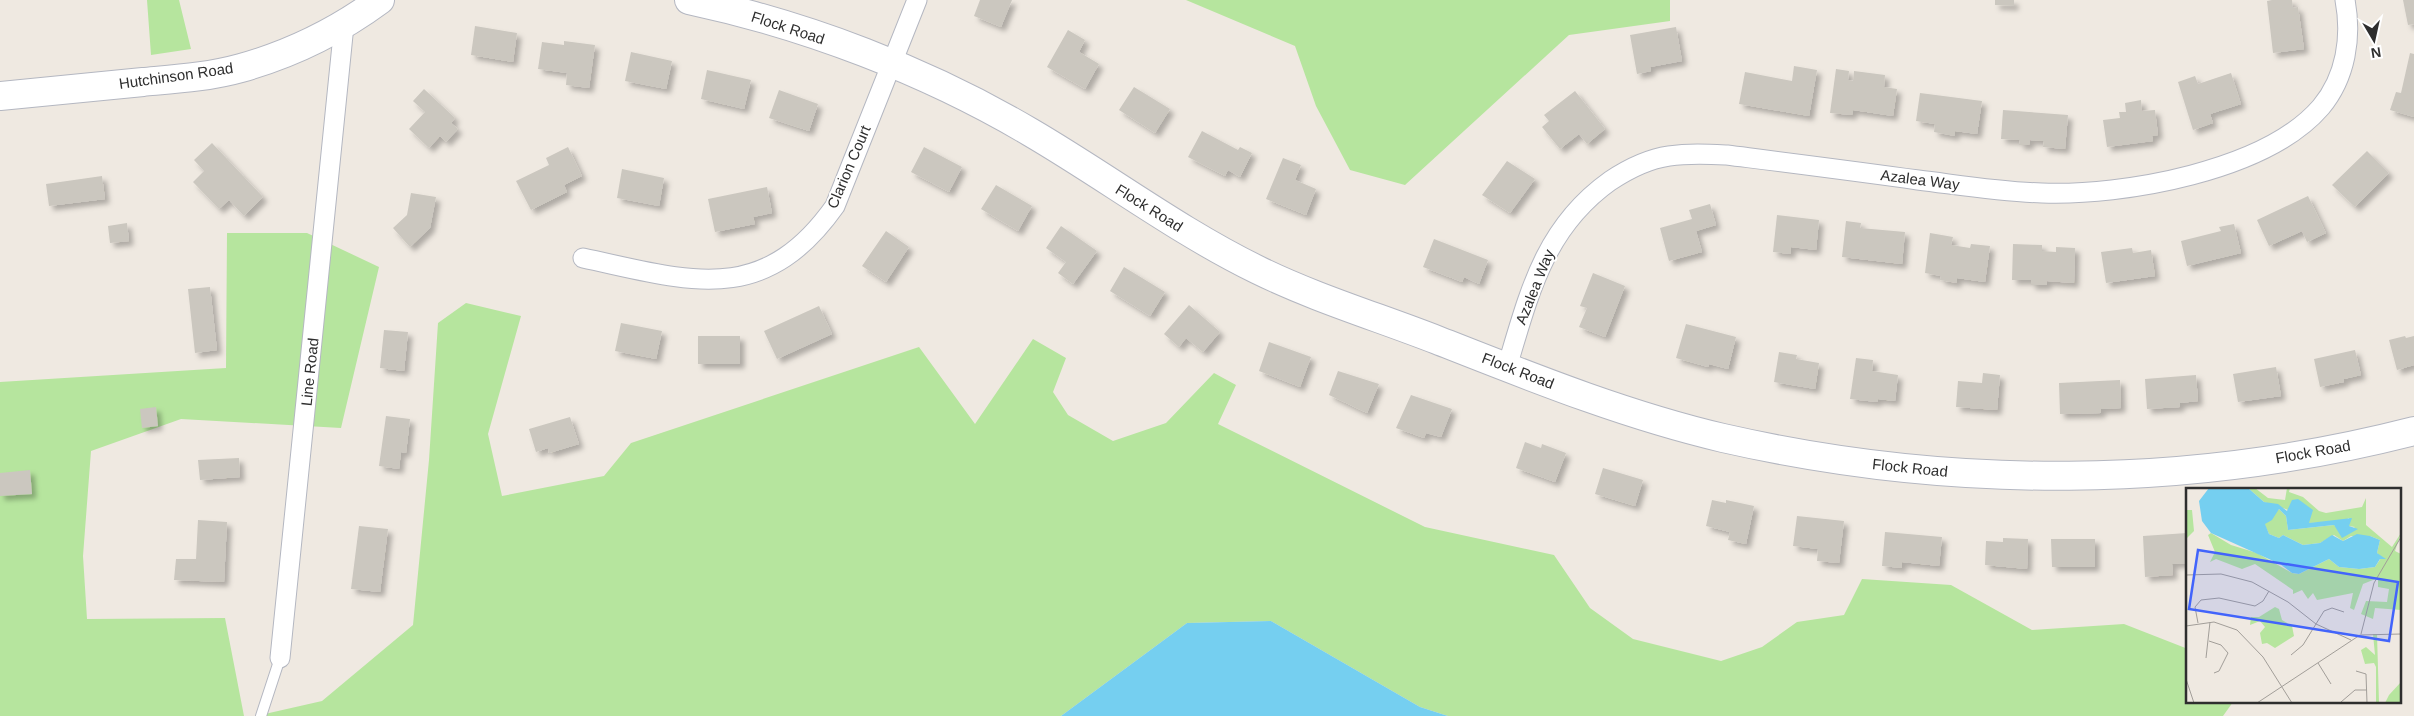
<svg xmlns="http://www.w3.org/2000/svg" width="2414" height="716" viewBox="0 0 2414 716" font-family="Arial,sans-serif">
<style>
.green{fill:#b6e59e}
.water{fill:#75cff0}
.building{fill:#cbc7bf;filter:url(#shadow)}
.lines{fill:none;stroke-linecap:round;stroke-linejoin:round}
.lane-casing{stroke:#b4b7c1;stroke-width:12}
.street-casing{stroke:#b4b7c1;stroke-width:21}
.secondary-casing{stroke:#b4b7c1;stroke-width:30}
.lane{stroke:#fff;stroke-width:10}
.street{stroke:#fff;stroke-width:19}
.secondary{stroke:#fff;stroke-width:28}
.labels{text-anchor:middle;stroke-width:4;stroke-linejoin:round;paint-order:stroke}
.street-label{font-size:15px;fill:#2e2e2e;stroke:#fff}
.inset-road{fill:none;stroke:#a29e99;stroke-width:1}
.view{fill:#4264fb;fill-opacity:0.15;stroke:#4264fb;stroke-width:2.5}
.inset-edge{fill:none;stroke:#2e2e2e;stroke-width:2.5}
</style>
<defs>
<filter id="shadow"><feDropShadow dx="4.5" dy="4.5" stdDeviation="2.5" flood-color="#0004"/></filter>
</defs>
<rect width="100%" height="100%" fill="#efe9e1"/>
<path class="green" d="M147,0H179L191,49L151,55Z
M1186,0H1670V21L1569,35L1405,185L1350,170L1316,106L1295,46Z
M227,233H307L379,267L341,428L181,419L91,451L83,556L87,619L225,618L244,716H0V382L226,368Z
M466,303L521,316L488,434L502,496L604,476L631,443L919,347L975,424L1033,339L1066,358L1053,392L1068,415L1113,441L1166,423L1214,373L1236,385L1218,424L1425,527L1554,555L1590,608L1633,639L1721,661L1762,647L1797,622L1844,615L1862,579L1951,585L2032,630L2124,624L2188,649V702H2233L2223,716H1448L1420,707L1271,621L1187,623L1061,716H256L322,701L413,625L429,460L438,323Z"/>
<path class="water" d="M1271,621L1420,707L1448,716H1061L1187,623Z"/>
<path class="building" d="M980,0H1012L1001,27L974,16Z
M1995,0H2014V6L1995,5Z
M2272,0H2292L2293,8L2298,7L2304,49L2273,53L2267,1Z
M2403,0H2414V24L2408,25Z
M475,26L517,33L513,62L471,55Z
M1676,27L1682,61L1650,67L1651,71L1637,74L1630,35Z
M1068,30L1085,40L1079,52L1099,64L1085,89L1047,67Z
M564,41L595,45L589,88L566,85L567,73L538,69L542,42L564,45Z
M631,52L672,61L666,89L625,81Z
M2410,53L2414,54V117L2390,110L2396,92L2401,93Z
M1794,66L1817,70L1809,116L1739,104L1745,72L1792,81Z
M1836,69L1849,71L1848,80L1853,81L1854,71L1885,75L1884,87L1897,89L1893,116L1853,110L1852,115L1830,113Z
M707,70L751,80L744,109L701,99Z
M2231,73L2241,104L2210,114L2213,123L2193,130L2178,82L2195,76L2198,84Z
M1134,87L1170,109L1155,133L1119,110Z
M424,89L455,118L451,123L458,129L446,142L440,136L429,148L409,129L425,112L413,101Z
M779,90L818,104L809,131L769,118Z
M1575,91L1605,129L1587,144L1579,134L1560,149L1542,127L1549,121L1544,115Z
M1920,93L1982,101L1977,134L1955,131V136L1934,132L1935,124L1916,121Z
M2141,100L2142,111L2155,110L2158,135L2152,136L2153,141L2107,147L2103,120L2120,118L2119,112H2126L2125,103Z
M2003,110L2068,115L2065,149L2043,147L2044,141L2030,140L2029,145H2019L2020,140L2001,139Z
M1202,131L1238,150L1240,147L1252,153L1240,177L1228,170L1225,176L1188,157Z
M212,143L263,197L244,216L229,200L219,209L193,182L204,171L194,160Z
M568,147L582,176L564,185L567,192L531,210L516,181L549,165L546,158Z
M924,147L962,167L949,192L911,172Z
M2367,151L2389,173L2355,207L2332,185Z
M1283,158L1301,165L1295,180L1316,189L1306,215L1266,199Z
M1507,161L1535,179L1510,213L1482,195Z
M622,169L664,178L659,206L617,198Z
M102,176L105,199L49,206L46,184Z
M996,185L1032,206L1018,231L981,209Z
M767,187L772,213L753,217L755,224L715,232L708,199Z
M411,193L436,197L430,228L410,247L393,228L407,215Z
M2308,196L2326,233L2307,242L2302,231L2269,246L2257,220Z
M1710,204L1716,225L1696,231L1702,252L1669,261L1660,228L1692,219L1689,210Z
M1777,215L1819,220L1816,250L1791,247V254L1773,252Z
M1846,221L1861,223L1860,228L1905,232L1902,264L1842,257Z
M127,223L129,241L110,243L108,226Z
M2234,224L2241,253L2187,266L2181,241L2221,231L2219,227Z
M1061,226L1097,251L1073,284L1058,273L1066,262L1046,248Z
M886,231L909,247L886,282L862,266Z
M1930,233L1953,237L1951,245L1970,248L1971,244L1990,246L1985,282L1957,278V283L1940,280L1941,276L1925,273Z
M1434,239L1488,260L1479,284L1464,277L1462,282L1423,267Z
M2013,244L2042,245V251L2056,252V247L2075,248L2074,283L2047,281V285H2031V280H2012Z
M2132,248L2133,253L2151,250L2155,276L2106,283L2101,252Z
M1124,267L1165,292L1150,316L1110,291Z
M1593,273L1625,286L1605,337L1579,327L1587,308L1580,306Z
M210,287L217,350L195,353L188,289Z
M1189,305L1220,332L1203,352L1186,338L1179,347L1164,334Z
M819,306L832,334L777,359L764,331Z
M621,323L662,331L656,359L615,351Z
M1686,324L1736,337L1728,369L1709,364L1708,367L1676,358Z
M384,330L408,332L404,371L380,368Z
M698,336H740V364H698Z
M2405,336L2406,338L2414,336V365L2397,370L2389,340Z
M1269,342L1311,357L1300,387L1259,371Z
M2355,350L2361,375L2344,379V382L2320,387L2314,359Z
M1779,352L1797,355L1796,359L1819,363L1815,389L1774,382Z
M1856,358L1873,360L1872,371L1898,375L1895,401L1878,399L1877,402L1850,399Z
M2276,367L2281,396L2238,402L2233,374Z
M1338,371L1379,384L1367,413L1329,395Z
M1983,373L2000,375L1997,410L1956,407L1958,381L1982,383Z
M2196,375L2198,401L2180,403V407L2147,409L2145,379Z
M2120,380L2121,408L2101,409V413L2060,414L2059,383Z
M1411,395L1452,409L1441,437L1426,433L1424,438L1396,428Z
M156,407L158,426L142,428L140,409Z
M386,416L410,419L406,453L401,452L399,469L379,466Z
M570,417L579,444L549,453L548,448L536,452L529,429Z
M1525,442L1541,448L1542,444L1566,453L1555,482L1516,468Z
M239,458L240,477L200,480L198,460Z
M1603,468L1643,480L1635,506L1595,494Z
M30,470L32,494L0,496V473Z
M1712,500L1726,503V500L1754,506L1746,544L1728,540L1730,532L1706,526Z
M1797,516L1844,521L1839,563L1817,561L1818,549L1793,546Z
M198,520L227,522L224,582L174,580L176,559H196Z
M359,526L388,529L380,592L351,589Z
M1885,532L1942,537L1939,566L1902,562V568L1882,566Z
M2187,533L2188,563L2172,564L2173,575L2145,577L2143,536Z
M2003,538L2028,539L2027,569L1985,565L1986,541L2003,542Z
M2051,539H2095V567H2052Z"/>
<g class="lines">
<g class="lane-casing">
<path id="lane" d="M261,716L280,658"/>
</g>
<g class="street-casing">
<path id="street" d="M583,258C687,280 762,309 835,206L917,0
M1507,367C1529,294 1544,228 1610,181C1628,169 1648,159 1669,156C1689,153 1707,154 1727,155C1790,163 1854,171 1918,180C1959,185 2001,192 2042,193C2123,196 2266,171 2321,107C2346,77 2352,37 2345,0
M280,658L344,25"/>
</g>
<g class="secondary-casing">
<path id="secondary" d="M689,0C806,25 927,71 1030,132C1107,177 1178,231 1258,270C1315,298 1378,317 1437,340C1531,377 1625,415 1723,438C1951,490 2188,489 2414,431
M0,96C48,91 96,87 143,82C176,79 209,77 241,68C291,54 338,31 380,0"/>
</g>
<use href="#lane" class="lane"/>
<use href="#street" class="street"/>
<use href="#secondary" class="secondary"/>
</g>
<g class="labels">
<g class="street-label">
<text transform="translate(788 28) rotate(18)" y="5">Flock Road</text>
<text transform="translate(176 76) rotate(-8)" y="5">Hutchinson Road</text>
<text transform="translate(849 167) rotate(-67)" y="5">Clarion Court</text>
<text transform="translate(1920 180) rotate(7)" y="5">Azalea Way</text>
<text transform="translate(1149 208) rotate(32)" y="5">Flock Road</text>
<text transform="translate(1535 287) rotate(-68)" y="5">Azalea Way</text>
<text transform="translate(1518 371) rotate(21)" y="5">Flock Road</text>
<text transform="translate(310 372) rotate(-84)" y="5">Line Road</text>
<text transform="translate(2313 452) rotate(-10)" y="5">Flock Road</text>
<text transform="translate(1910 468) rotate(6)" y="5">Flock Road</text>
</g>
</g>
<g transform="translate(2186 488)">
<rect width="215" height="215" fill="#efe9e1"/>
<path d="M62,0H69L82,10L99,12L101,0H104L103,4L117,9L133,23L140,25L176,19L180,10V37L206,59L215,45L209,63L215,66V122L189,120L187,131L175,126L180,113L201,114L203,101L192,99V90L177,96L168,122L164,120L167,105L131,112L127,105L122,111L116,102L107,106V102L69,76L56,81L30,71L24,74L29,64L22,47L25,45L45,57L71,65L106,85L113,86L143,71L153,79L173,81L189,79L195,70L191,65L194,52L184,48H165L157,53L148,47L134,55L117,57L97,47L93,50L83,46L78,35L93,21L100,28L102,42L148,37L157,47L169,39L163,38V30L156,34L122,35L124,29L78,14ZM0,22H6L8,43L0,51ZM89,119L93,121L96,132L106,138L108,148L89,160L81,155L76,156L74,145L79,139L74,133L64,137L65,129H73ZM187,146H191L193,215H190V179L188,175L179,176L175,162L180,159L189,167ZM215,194V215H199L203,207Z" fill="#b6e59e"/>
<path d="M23,0H62L78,14L92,16L101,23L106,12L112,11L127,22L123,35L166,30L163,38L172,41L156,50L148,37L102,42L100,28L93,21L86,32L79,36L83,46L93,50L97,47L117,57L134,55L146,47L157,53L171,46L184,48L194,52L191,65L200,71H194L189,79L173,81L153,79L143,71L113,86L106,85L94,76L25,45L16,33L13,13Z" fill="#75cff0"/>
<path class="inset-road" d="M0,87L35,86L66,94L102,114L130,136L165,152M12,135L9,119L15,112L33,110L69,118L77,113L83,103M0,138L28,134L51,142L77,169L106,215M175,146L188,95L215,49M23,153L35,157L42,165L33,183L28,185M105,167L117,157L138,123L146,120L158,124M20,170L24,134M132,175L145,196M170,183L180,186L181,215M0,191L8,215M155,214L169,202H181M71,215L174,147L215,146"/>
<path class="view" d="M12,62L212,94L203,153L3,121Z"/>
<rect width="215" height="215" class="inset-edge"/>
</g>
<g transform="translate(2374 40) rotate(171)" stroke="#ffffff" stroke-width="4" paint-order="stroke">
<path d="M0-4L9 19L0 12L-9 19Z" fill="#2e2e2e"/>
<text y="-8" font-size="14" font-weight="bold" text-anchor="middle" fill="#2e2e2e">N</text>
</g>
</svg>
